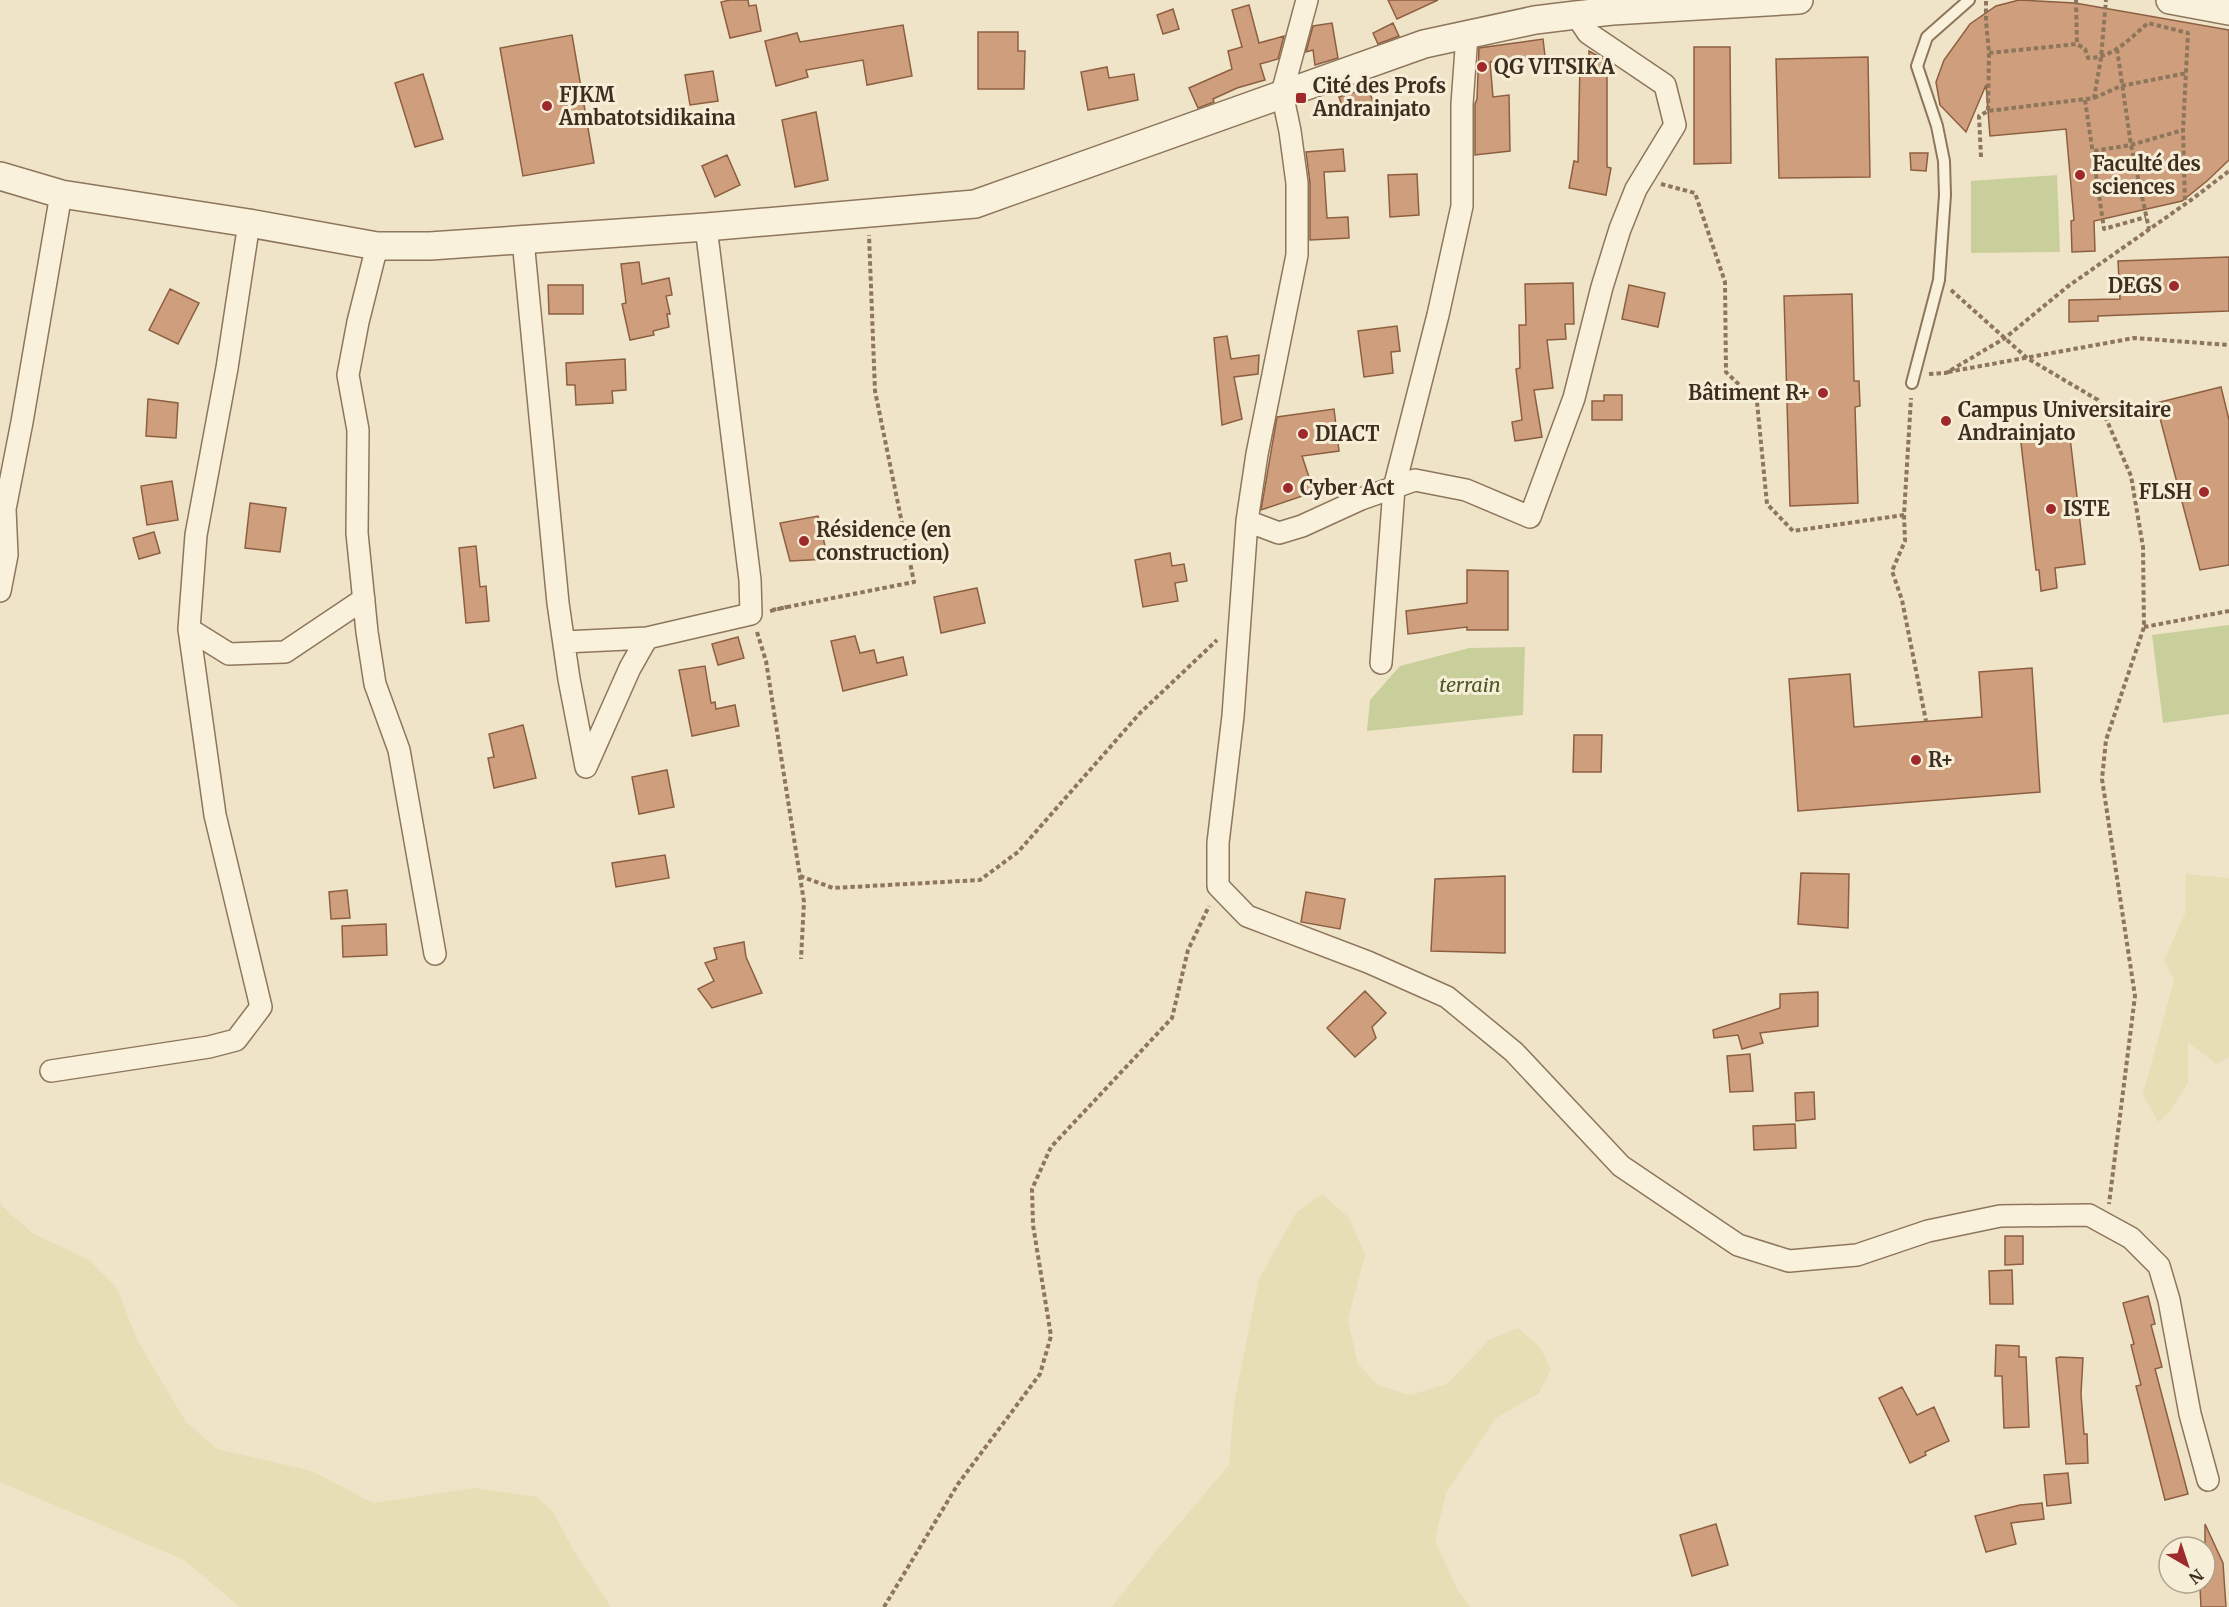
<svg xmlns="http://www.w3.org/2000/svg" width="2229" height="1607" viewBox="0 0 2229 1607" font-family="Merriweather,serif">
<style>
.farmland{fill:#e6deb5}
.green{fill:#c9cf9b}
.building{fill:#cf9f7d;stroke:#8d5f41;stroke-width:1.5}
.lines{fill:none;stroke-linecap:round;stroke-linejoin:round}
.service-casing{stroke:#8d765c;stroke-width:14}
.minor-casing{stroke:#8d765c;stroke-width:24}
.tertiary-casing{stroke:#8d765c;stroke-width:30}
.path{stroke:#8d765c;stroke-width:4;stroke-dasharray:4.5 3;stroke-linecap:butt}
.service{stroke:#faf1dc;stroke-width:10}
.minor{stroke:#faf1dc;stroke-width:21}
.tertiary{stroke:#faf1dc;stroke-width:27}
.poi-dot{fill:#9e2a2b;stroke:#f7eed8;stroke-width:2}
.labels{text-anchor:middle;stroke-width:6;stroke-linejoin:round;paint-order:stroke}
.poi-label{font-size:20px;font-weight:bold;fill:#3d2e20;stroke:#f7eed8;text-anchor:start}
.park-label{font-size:20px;font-style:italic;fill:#4d5a26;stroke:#f7eed8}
</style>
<rect width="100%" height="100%" fill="#f0e4c8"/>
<path class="farmland" d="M2186,874L2229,878V1057L2216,1064L2188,1042V1083L2170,1111L2158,1122L2143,1094L2174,980L2164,960L2185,914Z
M1322,1194L1349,1218L1365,1255L1348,1319L1357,1362L1377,1385L1410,1395L1447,1384L1490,1339L1518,1328L1540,1347L1551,1370L1539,1393L1496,1418L1446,1493L1435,1540L1457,1589L1470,1607H1112L1151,1557L1229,1465L1234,1404L1259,1279L1296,1213Z
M0,1203L10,1214L34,1234L89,1260L117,1288L137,1340L186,1422L217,1449L312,1471L373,1503L475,1488L537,1497L553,1512L575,1553L611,1607H240L184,1560L0,1482Z"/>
<path class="green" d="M2057,175L2060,252L1971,253V181Z
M2229,625V714L2163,723L2152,635Z
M1525,647L1523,715L1367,731L1370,700L1400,666L1469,648Z"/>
<path class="building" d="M730,0H748L749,6L756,5L761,31L730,38L721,2Z
M1388,0H1438L1397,19Z
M2019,0L2075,3L2229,30V160L2207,181L2182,201L2094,221L2095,251L2072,252L2071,221L2074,220L2066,129L1990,136L1986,85L1966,132L1940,105L1936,82L1944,60L1970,24L1996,6Z
M1249,5L1259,43L1284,36L1278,59L1260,64L1265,80L1237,88L1213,99L1214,102L1198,108L1189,88L1232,69L1228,51L1242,47L1232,10Z
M1173,9L1179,29L1163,34L1157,15Z
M1332,23L1338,58L1315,65L1313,50L1306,52L1313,26Z
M1393,23L1399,36L1378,44L1373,33Z
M903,25L912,76L867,85L863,60L806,70L808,77L776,86L765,41L797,33L800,42Z
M978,32H1018V51H1025L1024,89H978Z
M572,35L594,163L523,176L500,48Z
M1543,39L1545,56L1490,62L1493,97L1509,95L1510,151L1475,155V104L1477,99L1479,48Z
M1694,47H1730L1731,163L1694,164Z
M1589,51L1607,61V167L1611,168L1606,195L1569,188L1574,161L1578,162L1580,63H1589Z
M1868,57L1870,177L1779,178L1776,59Z
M1107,67L1109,78L1134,74L1138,100L1088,110L1081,72Z
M713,71L718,101L690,105L685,75Z
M423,74L443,139L415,147L395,83Z
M1362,90H1369L1374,105L1345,115L1339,97Z
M816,112L828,180L795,187L782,120Z
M1343,149L1345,171L1324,172L1327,218L1348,217L1349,238L1310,240V183L1306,152Z
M1910,153H1928L1926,171L1911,170Z
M727,155L740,185L715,197L702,166Z
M1417,174L1419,215L1390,217L1388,175Z
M2229,257V311L2098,316V321L2069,322V300L2120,299L2118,261Z
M639,262L642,284L669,278L672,295L666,296L670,314H667L669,327L653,331L654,335L630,340L622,304L626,303L621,264Z
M1573,283L1574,324H1565L1566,339L1547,340L1553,388L1534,390L1542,437L1515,441L1512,422L1522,420L1516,369L1520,368L1519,325H1526L1525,284Z
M548,285H583V314H549Z
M1629,285L1665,293L1658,327L1622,319Z
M170,289L199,303L178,344L149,330Z
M1852,294L1854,381H1859L1860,406L1855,407L1858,503L1790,506L1784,296Z
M1397,326L1400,351L1391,352L1393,373L1364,377L1358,331Z
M1227,336L1231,359L1259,355L1258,374L1234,377L1242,419L1222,425L1214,338Z
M625,359L626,390L612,391L613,403L576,405L575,385H567L566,363Z
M2221,387L2229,420V565L2200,570L2156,403Z
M1604,395H1622V420H1592V401H1604Z
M148,399L178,403L176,438L146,436Z
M1334,409L1339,451L1302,456L1314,492L1261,510L1277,417Z
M2069,429L2085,564L2055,568L2057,588L2041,591L2039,570H2036L2020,435Z
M172,481L178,520L147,525L141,486Z
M250,503L286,508L280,552L245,548Z
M818,516L828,559L790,561L780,523Z
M154,532L160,553L139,559L133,538Z
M476,546L480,587L486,586L489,621L466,623L459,548Z
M1170,553L1172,566L1184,564L1187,581L1175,583L1178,601L1143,607L1135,560Z
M1467,570L1508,571V630H1467V627L1408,634L1406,611L1467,603Z
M977,588L985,623L941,633L934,597Z
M855,636L860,653L874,650L877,663L903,657L907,675L843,691L831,641Z
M738,637L744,658L718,665L712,644Z
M705,666L711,703L715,702L716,709L735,705L739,726L692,736L679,670Z
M2032,668L2040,792L1798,811L1789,679L1850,674L1854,727L1982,717L1979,672Z
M523,725L536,778L494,788L488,758L494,757L489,734Z
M1574,735H1602L1601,772H1573Z
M667,770L674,807L639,814L632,777Z
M665,855L669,878L616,887L612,863Z
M1801,873L1849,874L1848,928L1798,924Z
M1505,876V953L1431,951L1435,879Z
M347,890L350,918L331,919L329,892Z
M1306,892L1345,899L1340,929L1301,922Z
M386,924L387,955L343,957L342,926Z
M744,942L746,957L762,993L712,1008L698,989L714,981L705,963L717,959L714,948Z
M1365,991L1386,1013L1372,1027L1376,1038L1355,1057L1327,1028Z
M1818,992V1026L1760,1033L1763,1043L1742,1049L1738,1035L1714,1038L1713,1030L1780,1008V994Z
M1750,1054L1753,1091L1730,1092L1727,1056Z
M1814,1092L1815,1119L1796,1121L1795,1093Z
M1795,1124L1796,1148L1754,1150L1753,1126Z
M2005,1236H2023V1264L2005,1265Z
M2012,1270L2013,1304H1990L1989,1271Z
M2148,1296L2155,1324L2151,1325L2162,1367L2155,1369L2188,1494L2165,1500L2136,1386L2141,1385L2131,1345L2134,1344L2123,1303Z
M1996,1345L2019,1346V1357H2026L2029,1427L2004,1428L2002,1376H1995Z
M2060,1357L2083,1358L2081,1394L2084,1434H2087L2088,1463L2066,1464L2056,1358Z
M1902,1387L1917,1415L1934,1407L1949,1441L1925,1452L1926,1455L1910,1463L1879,1398Z
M2068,1473L2071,1503L2047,1506L2044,1475Z
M2042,1503L2044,1519L2011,1523L2016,1544L1986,1552L1975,1516L2020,1505Z
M1716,1524L1728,1565L1692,1576L1680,1535Z
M2205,1524L2223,1563L2226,1607H2201L2200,1587H2205Z"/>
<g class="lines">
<g class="service-casing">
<path id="service" d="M1912,383L1939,280L1945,195L1944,161L1937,126L1917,66L1927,37L1969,0"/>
</g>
<g class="minor-casing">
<path id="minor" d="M1307,0L1282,93L1290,131L1297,183V255L1257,454L1247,521L1233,716L1218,843V886L1247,916L1368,962L1447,997L1514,1052L1621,1166L1738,1245L1789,1261L1857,1255L1928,1231L2000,1216L2089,1215L2131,1238L2159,1266L2169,1300L2190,1414L2208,1480
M523,240L558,603L569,679L586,767L630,668L647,638
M377,246L358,322L348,375L358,430L357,533L367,632L375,684L399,750L435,954
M1247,521L1279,533L1302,526L1361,499L1415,480L1466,490L1530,517L1574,398L1602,287L1620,229L1636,189L1675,125L1665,85L1588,33L1576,15
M0,591L7,555L5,509L22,422L61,194
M189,629L229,654L285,652L364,599
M565,642L647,638L751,614L750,580L706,227
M1381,663L1394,488L1438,315L1462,206V104L1467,35
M51,1071L209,1047L236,1040L261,1007L215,815L189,629L196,535L227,368L249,223"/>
</g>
<g class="tertiary-casing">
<path id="tertiary" d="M2170,0L2229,11
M0,176L61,194L249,223L377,246H430L706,227L975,204L1424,44L1535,20L1576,15L1612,11L1799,0"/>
</g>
<path class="path" d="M2076,0L2077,44
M1986,1V21L1989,53L1988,111
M2117,49L2131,145L2149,229
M1989,53L2077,44L2085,49L2088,58C2113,58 2129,39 2148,23L2188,33L2183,130L2185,204
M2094,98L2121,86L2187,73
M2085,100L2104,229L2146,217
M2094,151L2131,145L2183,130
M1981,157L1979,116L1988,111L2094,98L2101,58L2106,0
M1661,184L1695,193L1725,282L1726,372L1757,402L1767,504L1793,531L1904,515L1911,398
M1951,290L2027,358L2098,400L2131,476L2143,547L2144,627L2106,740L2102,779L2135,996L2109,1204
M1948,372L2134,338L2229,345
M1929,374L1946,373L2005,338L2067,287L2191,200L2229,171
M1904,515L1905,541L1892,571L1902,600L1926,721
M772,610L914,582L875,391L869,235
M770,611L787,607
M2144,627L2229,611
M757,632L766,661L804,902L801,959
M800,876L833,888L980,880L1018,852L1140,713L1217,640
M884,1607L958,1484L1040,1374L1051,1336L1033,1225L1032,1189L1051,1147L1172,1018L1188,950L1209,906"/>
<use href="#service" class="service"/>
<use href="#minor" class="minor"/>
<use href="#tertiary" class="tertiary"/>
</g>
<g class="poi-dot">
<circle cx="1482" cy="67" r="6"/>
<rect x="1295" y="92" width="12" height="12" rx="3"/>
<circle cx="547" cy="106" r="6"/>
<circle cx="2080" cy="175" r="6"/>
<circle cx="2174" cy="286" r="6"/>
<circle cx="1823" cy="393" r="6"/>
<circle cx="1946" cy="421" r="6"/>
<circle cx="1303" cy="434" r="6"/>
<circle cx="1288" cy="488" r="6"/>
<circle cx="2204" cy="492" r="6"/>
<circle cx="2051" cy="509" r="6"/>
<circle cx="804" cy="541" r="6"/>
<circle cx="1916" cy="760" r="6"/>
</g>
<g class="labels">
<g class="poi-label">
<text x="1494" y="74">QG VITSIKA</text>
<text x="1313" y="93">Cité des Profs<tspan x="1313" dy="23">Andrainjato</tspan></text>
<text x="559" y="102">FJKM<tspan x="559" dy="23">Ambatotsidikaina</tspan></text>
<text x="2092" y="171">Faculté des<tspan x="2092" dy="23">sciences</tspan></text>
<text x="2162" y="293" text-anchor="end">DEGS</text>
<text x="1811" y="400" text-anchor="end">Bâtiment R+</text>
<text x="1958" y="417">Campus Universitaire<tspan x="1958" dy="23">Andrainjato</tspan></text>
<text x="1315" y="441">DIACT</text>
<text x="1300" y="495">Cyber Act</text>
<text x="2192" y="499" text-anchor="end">FLSH</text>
<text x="2063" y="516">ISTE</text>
<text x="816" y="537">Résidence (en<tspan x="816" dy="23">construction)</tspan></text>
<text x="1928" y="767">R+</text>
</g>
<g class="park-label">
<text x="1470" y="692">terrain</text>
</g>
</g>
<g transform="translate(2187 1565) rotate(141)"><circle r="28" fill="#f7eed8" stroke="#ada18e" stroke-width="1.5"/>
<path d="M0-4.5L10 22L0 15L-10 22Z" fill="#9e2a2b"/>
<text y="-9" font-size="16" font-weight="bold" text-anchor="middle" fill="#3d2e20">N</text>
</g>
</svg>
